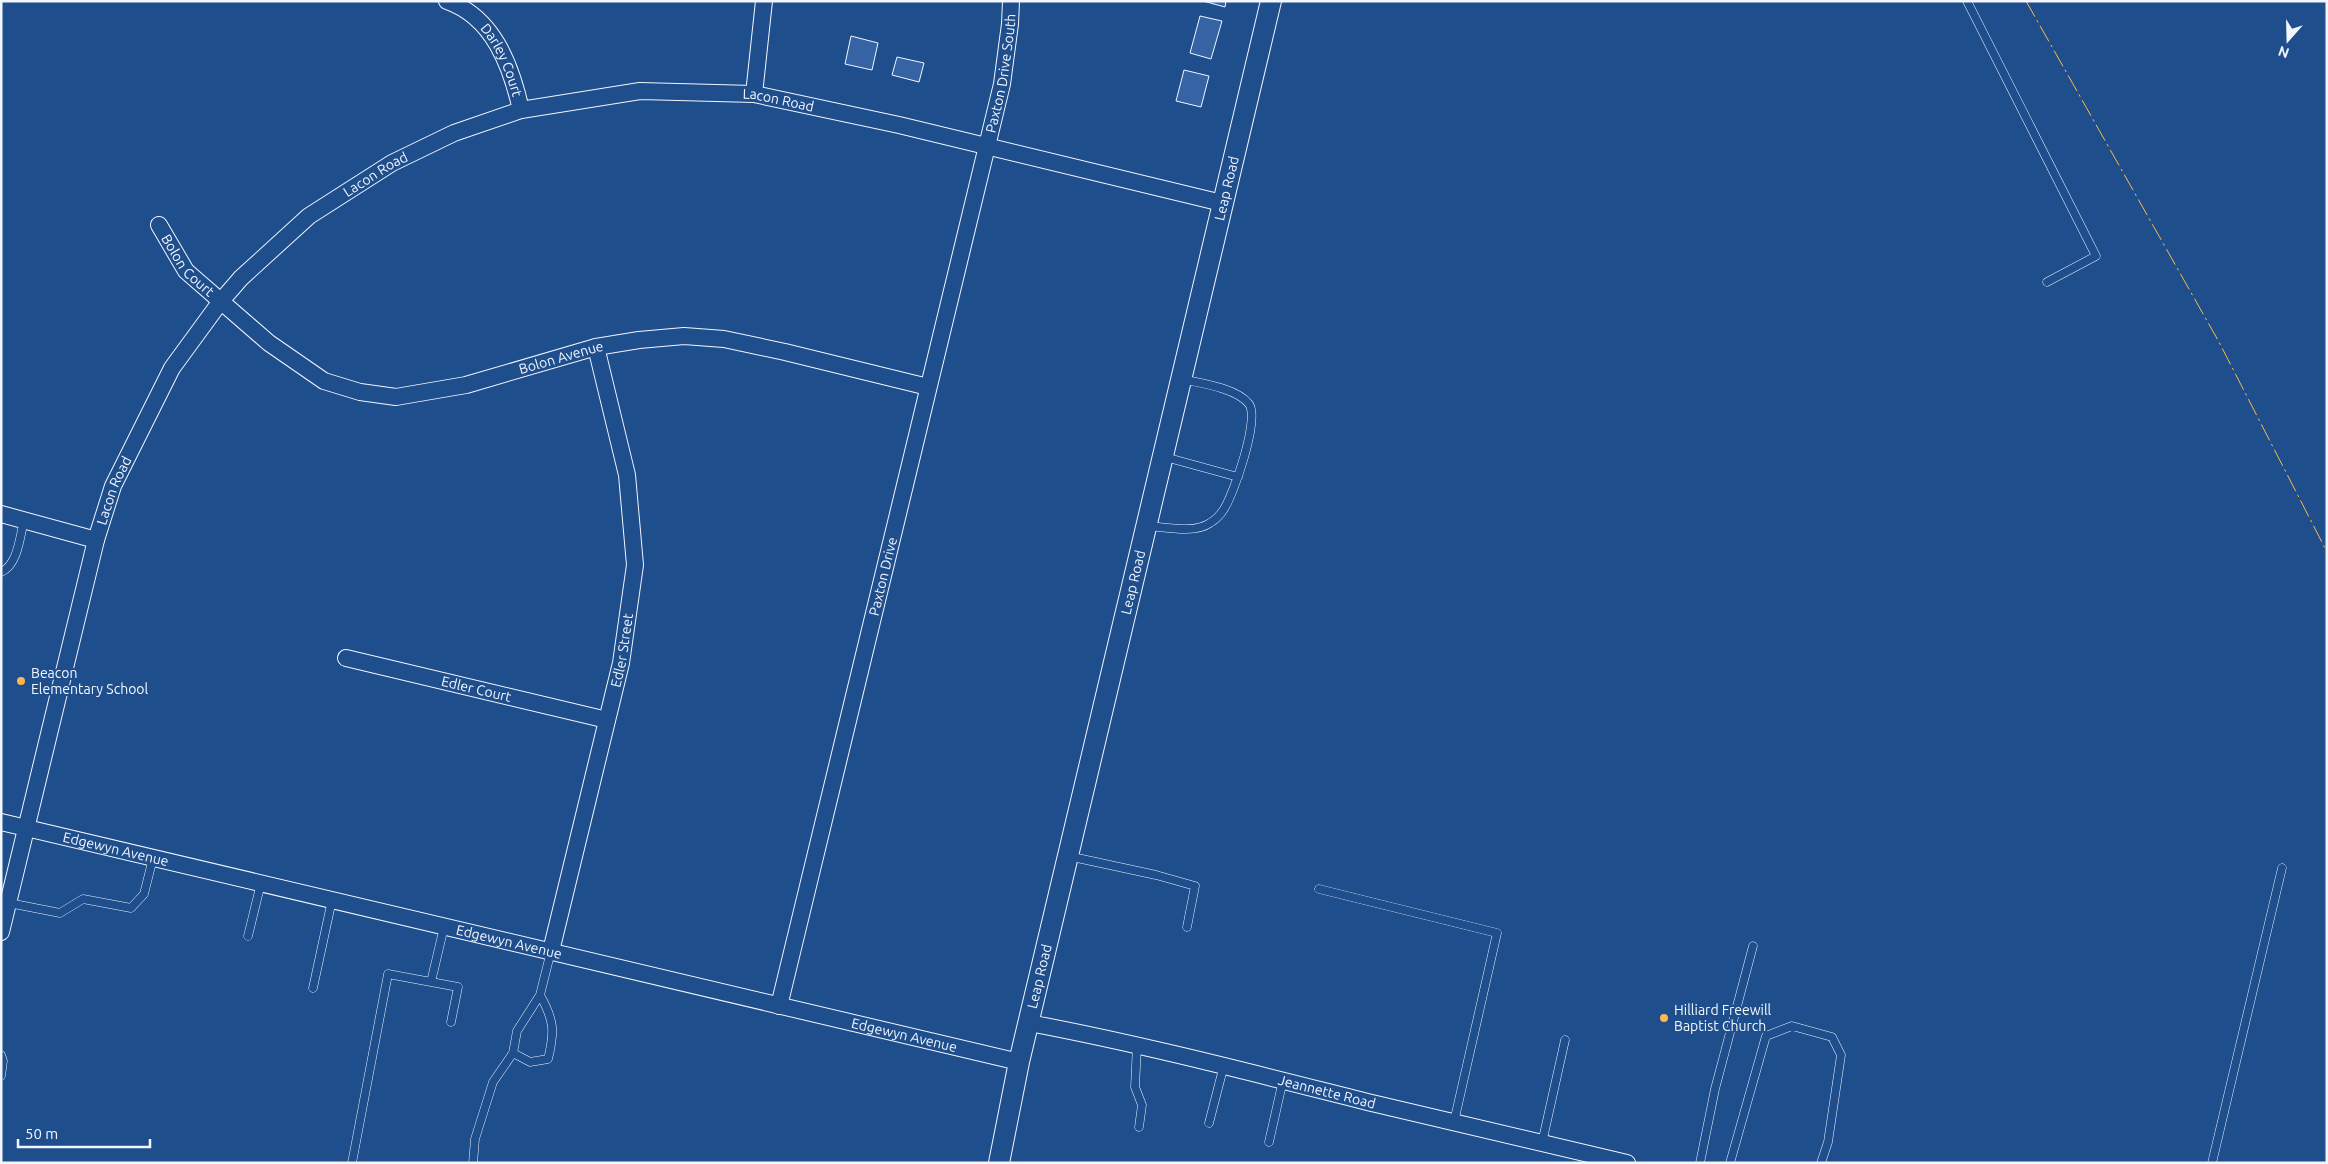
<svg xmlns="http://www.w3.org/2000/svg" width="2328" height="1164" viewBox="0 0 2328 1164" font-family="Ubuntu,sans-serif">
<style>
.building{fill:#3563a3;stroke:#f2f6ff}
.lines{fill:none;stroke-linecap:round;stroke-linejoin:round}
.service-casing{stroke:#f2f6ff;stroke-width:9}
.minor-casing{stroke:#f2f6ff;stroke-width:18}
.tertiary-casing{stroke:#f2f6ff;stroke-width:22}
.service{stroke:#1f4e8c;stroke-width:8}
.minor{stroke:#1f4e8c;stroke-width:16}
.tertiary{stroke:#1f4e8c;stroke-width:20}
.power{stroke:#ffb74d;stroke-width:1;stroke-dasharray:18 4 2.5 4;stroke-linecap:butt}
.poi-dot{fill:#ffb74d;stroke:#1f4e8c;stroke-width:2}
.labels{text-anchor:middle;stroke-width:4;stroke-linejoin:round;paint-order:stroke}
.street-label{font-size:14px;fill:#f2f6ff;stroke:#1f4e8c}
.poi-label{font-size:14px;fill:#f2f6ff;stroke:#1f4e8c;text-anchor:start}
</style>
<rect width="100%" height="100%" fill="#1f4e8c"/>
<path class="building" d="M1203,1H1226L1225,7Z
M1200,16L1222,21L1211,59L1190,53Z
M851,36L878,43L872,70L845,64Z
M897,57L924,63L919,82L892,75Z
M1184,70L1209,76L1201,107L1176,101Z"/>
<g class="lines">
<g class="service-casing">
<path id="service" d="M1967,1L2096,256L2047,282
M1165,457L1238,477
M1147,526C1165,527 1194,534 1210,523C1215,520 1221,514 1224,509C1234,493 1260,419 1249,404C1237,388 1200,383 1181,379
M1,572C18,565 20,536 24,520
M1068,856L1156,875L1195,886L1187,927
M1319,889L1497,933L1454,1122
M9,903L60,913L83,899L131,908L144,894L153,858
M444,927L431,982L458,987L451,1022
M248,936L261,883
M313,988L332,900
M540,995L517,1031L513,1053L530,1062L548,1059C555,1031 554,1020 540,995L551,951
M1137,1045L1135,1087L1142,1105L1139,1127
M1,1055L3,1061L1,1076
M1209,1123L1224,1065
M1269,1142L1283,1080
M1542,1143L1565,1040
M352,1163L388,974L431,982
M473,1163L475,1139L493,1082L513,1053
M1700,1163L1715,1089L1753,946
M1730,1163L1766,1036L1792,1026L1832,1037L1841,1055L1828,1142L1821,1163
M2212,1163L2282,868"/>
</g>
<g class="minor-casing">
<g id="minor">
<path id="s1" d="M447,1C493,17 511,65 521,110"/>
<path d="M754,94L764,1"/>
<path id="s2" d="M159,225L186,271L269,343L324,381L360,392L396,397L466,385L596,347L639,340L684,336L724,339L785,352L928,387"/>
<path d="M1,514L96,540"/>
<path id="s3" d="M346,658L607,720"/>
<path id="s4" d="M1,822L1019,1062"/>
<path id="s5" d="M1,932L96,540L113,486L172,368L221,301L241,278L309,216L392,163L454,133L521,110L640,91L754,94L899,125L1222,203"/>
<path id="s6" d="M551,951L621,663L635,565L627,475L596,347"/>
<path id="s7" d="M779,1006L1002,84L1010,24L1011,1"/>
<path id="s8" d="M1029,1023C1146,1045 1260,1075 1376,1104C1459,1124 1543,1143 1627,1163"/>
</g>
</g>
<g class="tertiary-casing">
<g id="tertiary">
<path id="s9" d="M999,1163L1019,1062L1271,1"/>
</g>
</g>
<use href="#service" class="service"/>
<use href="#minor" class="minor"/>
<use href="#tertiary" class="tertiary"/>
<path class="power" d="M2026,1L2219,342L2327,552"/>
</g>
<g class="poi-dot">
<circle cx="21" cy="681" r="5"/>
<circle cx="1664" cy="1018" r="5"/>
</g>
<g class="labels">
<g class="street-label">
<text dy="5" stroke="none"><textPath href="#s1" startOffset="84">Darley Court</textPath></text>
<text dy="5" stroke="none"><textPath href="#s7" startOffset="959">Paxton Drive South</textPath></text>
<text dy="5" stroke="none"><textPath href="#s5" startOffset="1295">Lacon Road</textPath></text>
<text dy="5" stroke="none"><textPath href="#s5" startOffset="876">Lacon Road</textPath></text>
<text dy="5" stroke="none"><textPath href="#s9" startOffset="1001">Leap Road</textPath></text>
<text dy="5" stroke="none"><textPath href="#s2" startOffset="50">Bolon Court</textPath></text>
<text dy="5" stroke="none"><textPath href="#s2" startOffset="474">Bolon Avenue</textPath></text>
<text dy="5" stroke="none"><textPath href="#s5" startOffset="456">Lacon Road</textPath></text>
<text dy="5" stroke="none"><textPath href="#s7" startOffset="442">Paxton Drive</textPath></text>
<text dy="5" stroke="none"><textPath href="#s9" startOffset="596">Leap Road</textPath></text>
<text dy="5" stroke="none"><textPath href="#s6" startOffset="309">Edler Street</textPath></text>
<text dy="5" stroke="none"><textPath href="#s3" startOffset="134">Edler Court</textPath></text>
<text dy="5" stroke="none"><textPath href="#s4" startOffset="118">Edgewyn Avenue</textPath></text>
<text dy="5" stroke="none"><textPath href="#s4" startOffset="522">Edgewyn Avenue</textPath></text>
<text dy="5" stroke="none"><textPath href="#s9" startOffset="191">Leap Road</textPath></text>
<text dy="5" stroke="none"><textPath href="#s4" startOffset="928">Edgewyn Avenue</textPath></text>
<text dy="5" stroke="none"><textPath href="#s8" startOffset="306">Jeannette Road</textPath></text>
</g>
<g class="poi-label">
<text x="31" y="678">Beacon<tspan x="31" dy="16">Elementary School</tspan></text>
<text x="1674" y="1015">Hilliard Freewill<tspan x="1674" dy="16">Baptist Church</tspan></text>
</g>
</g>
<rect width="2328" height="1164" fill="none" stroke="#f2f6ff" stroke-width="5"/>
<g transform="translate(2288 40) rotate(200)" stroke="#1f4e8c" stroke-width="4" paint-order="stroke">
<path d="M0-4L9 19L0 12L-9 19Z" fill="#f2f6ff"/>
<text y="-8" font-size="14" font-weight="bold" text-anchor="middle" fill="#f2f6ff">N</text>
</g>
<path d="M18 1139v8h132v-8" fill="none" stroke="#f2f6ff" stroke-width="2.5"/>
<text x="25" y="1139" font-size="15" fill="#f2f6ff" stroke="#1f4e8c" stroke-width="4" paint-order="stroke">50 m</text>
</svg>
